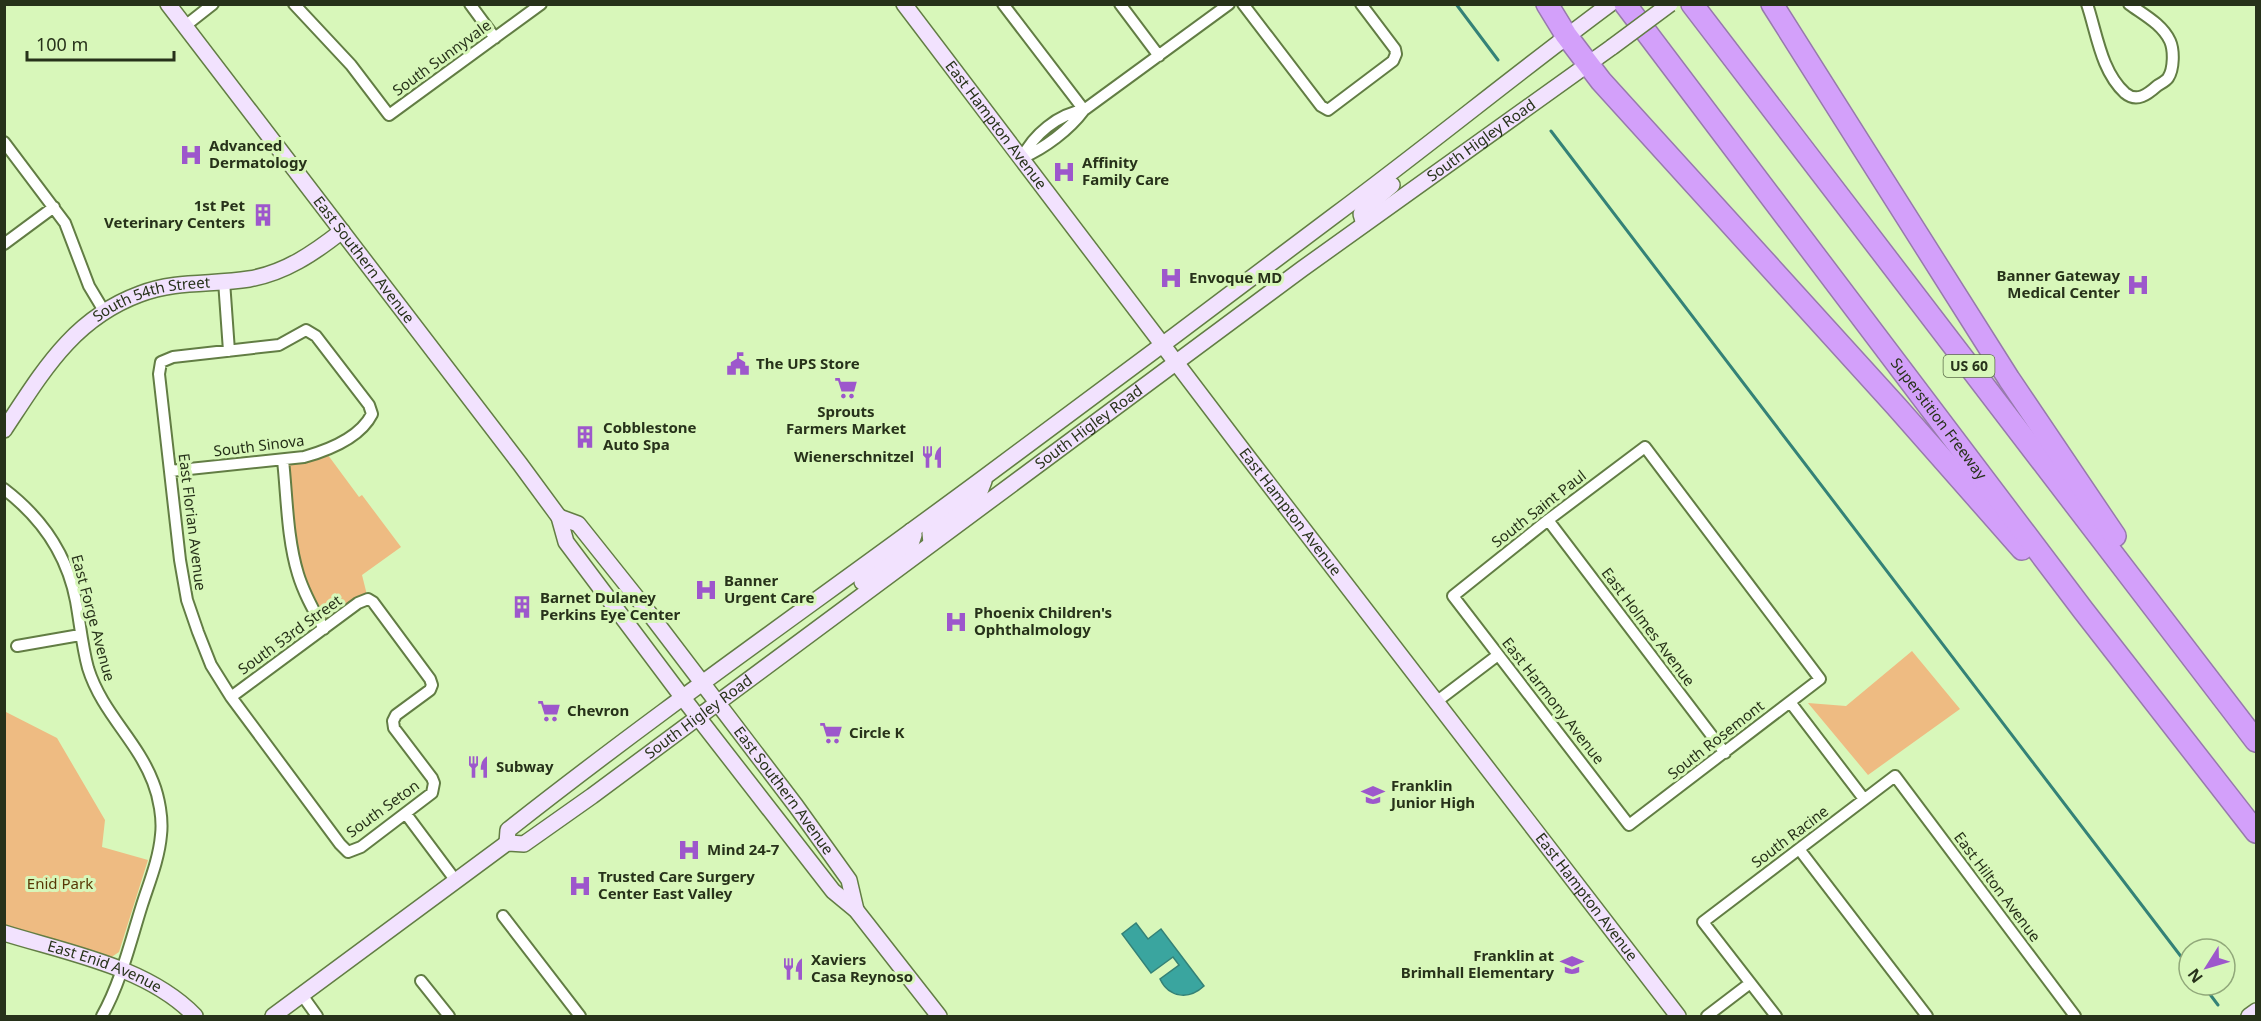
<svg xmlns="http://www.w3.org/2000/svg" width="2261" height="1021" viewBox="0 0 2261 1021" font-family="'Noto Sans',sans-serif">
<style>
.green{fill:#eebb82}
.water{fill:#3aa59f;stroke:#348277;stroke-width:1.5}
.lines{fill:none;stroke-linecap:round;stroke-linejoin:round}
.stream{stroke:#348277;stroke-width:3}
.street-casing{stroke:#627d44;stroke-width:14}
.secondary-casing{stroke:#627d44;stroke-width:18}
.highway-casing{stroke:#977aac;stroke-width:24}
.street{stroke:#fff;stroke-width:10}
.secondary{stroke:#f2e2fe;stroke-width:15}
.highway{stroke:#d3a0fa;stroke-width:21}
.secondary-bridge-casing{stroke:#627d44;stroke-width:18;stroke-linecap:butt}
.secondary-bridge{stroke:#f2e2fe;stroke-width:15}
.labels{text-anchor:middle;stroke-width:6;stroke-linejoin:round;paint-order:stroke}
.shield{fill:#d8f7ba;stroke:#5c6d4a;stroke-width:1.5}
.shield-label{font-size:14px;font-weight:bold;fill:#27321a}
.street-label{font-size:15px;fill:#27321a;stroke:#d8f7ba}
.poi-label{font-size:15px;font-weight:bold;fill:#27321a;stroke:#d8f7ba;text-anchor:start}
.park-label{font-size:15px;fill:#583705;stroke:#d8f7ba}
</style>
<rect width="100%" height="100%" fill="#d8f7ba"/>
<path class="green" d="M325,451L359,497L362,495L401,547L362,575L368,599L324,629L298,574L283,460Z
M1912,651L1960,709L1868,775L1808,703L1846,706Z
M4,711L57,738L105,820L102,847L148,860L119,952L110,958L5,926Z"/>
<path class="water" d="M1136,923L1148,939L1161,929L1204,986C1189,1000 1169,998 1160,979L1179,965L1173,957L1151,973L1122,934Z"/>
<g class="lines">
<path class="stream" d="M1456,4L1498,60
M1551,131L2189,967
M2203,985L2218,1005"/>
<g class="street-casing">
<path id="street" d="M294,4L351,65L389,115L541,4
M470,4L495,38
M1003,4L1084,110
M1120,4L1159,56
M1243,4L1321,106L1328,110L1393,61L1396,54L1395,49L1361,4
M2087,4C2097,34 2101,71 2125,93C2137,103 2148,94 2157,86C2160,84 2166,81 2168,78C2174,69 2174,50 2170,41C2162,24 2144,15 2129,4
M185,26L213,4
M4,142L65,223L89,286L104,311
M1022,158C1045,148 1069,130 1084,110L1229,4
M1022,158C1033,135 1058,114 1084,110
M4,244L54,207
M224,281L229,351
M1645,447L1820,679L1629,825L1453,596L1548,520Z
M283,460C287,497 287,538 298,574C304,594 314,611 324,629
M170,471L304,457C329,450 360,438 372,414L369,405L316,336L306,330L279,345L173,357L161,362L159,374L180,560L187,600L198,632L211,665L231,697L340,844L348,852L361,847L432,793L434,783L432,778L394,728L393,721L396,715L430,690L432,685L430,679L373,602L368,599L358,603L231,697
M4,489C42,518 67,554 76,601C80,623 82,646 88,668C102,713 137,740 153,782C159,797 163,819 161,835C159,859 149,883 142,905C130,943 121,982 102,1016
M1548,520L1725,753
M17,646L80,635
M1436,702L1498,655
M1790,702L1864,799
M406,814L456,881
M1799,849L1927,1016
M503,916L580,1016
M421,981L449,1016
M302,995L317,1016
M1707,1016L1749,984
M1776,1016L1703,922L1895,776L2075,1016"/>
</g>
<g class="secondary-casing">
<g id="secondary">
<path id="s1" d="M168,4L520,464L559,517L566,542L683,698L833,891L856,910L939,1016"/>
<path id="s2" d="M904,4L1247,456L1678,1016"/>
<path d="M1364,224L1361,214L1363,210L1392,185"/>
<path id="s3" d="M4,430C42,373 72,319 140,294C176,280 213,285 249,279C285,273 314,253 342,231"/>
<path id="s4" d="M559,517L578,524L649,613L796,806L849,880L856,910"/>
<path d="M931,543L930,533L933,529L979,494L984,481"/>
<path d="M862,582L911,544L914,535L911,531"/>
<path d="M507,843L508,830C664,707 827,594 986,476C1103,389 1219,303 1335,215C1428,146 1517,73 1610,4"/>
<path id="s5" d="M4,933C68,953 148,967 195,1016"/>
<path id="s6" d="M273,1016L507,843L524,844L592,796L1302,269L1612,47"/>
<path d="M2249,1016L2256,1011"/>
</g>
</g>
<g class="highway-casing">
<g id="highway">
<path d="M1547,4L1566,35L1601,81L1896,406L2022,549"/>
<path id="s7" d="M1625,4L2083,610L2256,832"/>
<path d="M1692,4L2256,741"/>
<path d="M1772,4L2009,379L2115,536"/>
</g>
</g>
<use href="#street" class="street"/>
<use href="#secondary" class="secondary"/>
<use href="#highway" class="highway"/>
<g class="secondary-bridge-casing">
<path id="secondary-bridge" d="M1612,47L1670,4"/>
</g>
<use href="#secondary-bridge" class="secondary-bridge"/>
</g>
<defs>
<g id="hospital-bare" transform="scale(1.8)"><path d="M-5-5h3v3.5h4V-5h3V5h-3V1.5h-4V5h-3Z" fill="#9d57cc" stroke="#d8f7ba" stroke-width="2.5" paint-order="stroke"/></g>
<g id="building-bare" transform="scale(1.8)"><path d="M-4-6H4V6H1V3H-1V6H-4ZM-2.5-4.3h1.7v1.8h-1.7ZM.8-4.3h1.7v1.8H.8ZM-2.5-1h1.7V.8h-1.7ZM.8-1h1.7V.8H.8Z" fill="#9d57cc" stroke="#d8f7ba" stroke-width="2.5" paint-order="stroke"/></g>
<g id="civic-bare" transform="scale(1.8)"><path d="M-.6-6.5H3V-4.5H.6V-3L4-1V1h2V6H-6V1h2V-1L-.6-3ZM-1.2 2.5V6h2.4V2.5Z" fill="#9d57cc" stroke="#d8f7ba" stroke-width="2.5" paint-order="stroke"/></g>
<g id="supermarket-bare" transform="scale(1.8)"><path d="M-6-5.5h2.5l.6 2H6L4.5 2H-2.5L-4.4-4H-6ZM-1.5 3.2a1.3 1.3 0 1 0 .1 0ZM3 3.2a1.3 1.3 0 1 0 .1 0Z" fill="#9d57cc" stroke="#d8f7ba" stroke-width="2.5" paint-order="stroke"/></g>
<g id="restaurant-bare" transform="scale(1.8)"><path d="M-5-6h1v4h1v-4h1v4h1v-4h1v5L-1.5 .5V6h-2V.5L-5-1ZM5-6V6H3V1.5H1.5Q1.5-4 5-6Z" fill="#9d57cc" stroke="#d8f7ba" stroke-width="2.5" paint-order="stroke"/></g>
<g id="school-bare" transform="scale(1.8)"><path d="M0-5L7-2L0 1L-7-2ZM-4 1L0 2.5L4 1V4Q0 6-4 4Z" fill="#9d57cc" stroke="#d8f7ba" stroke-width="2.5" paint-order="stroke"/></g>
</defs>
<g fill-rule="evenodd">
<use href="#hospital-bare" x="191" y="155"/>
<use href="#hospital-bare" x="1064" y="172"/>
<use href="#building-bare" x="263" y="215"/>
<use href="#hospital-bare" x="1171" y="278"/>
<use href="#hospital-bare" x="2138" y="285"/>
<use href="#civic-bare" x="738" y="364"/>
<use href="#supermarket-bare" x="846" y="388"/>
<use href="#building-bare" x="585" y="437"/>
<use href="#restaurant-bare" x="932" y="457"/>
<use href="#hospital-bare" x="706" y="590"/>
<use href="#building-bare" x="522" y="607"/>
<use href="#hospital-bare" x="956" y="622"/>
<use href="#supermarket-bare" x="549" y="711"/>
<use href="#supermarket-bare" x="831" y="733"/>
<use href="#restaurant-bare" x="478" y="767"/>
<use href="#school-bare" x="1373" y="795"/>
<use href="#hospital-bare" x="689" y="850"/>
<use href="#hospital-bare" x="580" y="886"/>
<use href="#school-bare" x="1572" y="965"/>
<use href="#restaurant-bare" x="793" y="969"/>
</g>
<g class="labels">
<rect class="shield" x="1943.5" y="355" width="51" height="22" rx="4.5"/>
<g class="shield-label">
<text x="1969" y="371">US 60</text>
</g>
<g class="street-label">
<text transform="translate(442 58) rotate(-36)" y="5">South Sunnyvale</text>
<text dy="5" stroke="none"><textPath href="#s2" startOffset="152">East Hampton Avenue</textPath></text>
<text dy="5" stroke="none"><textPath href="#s6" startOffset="1496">South Higley Road</textPath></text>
<text dy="5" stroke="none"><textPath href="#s1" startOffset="322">East Southern Avenue</textPath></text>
<text dy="5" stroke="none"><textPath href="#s3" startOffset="206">South 54th Street</textPath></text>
<text dy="5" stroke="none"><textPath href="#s7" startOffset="520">Superstition Freeway</textPath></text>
<text dy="5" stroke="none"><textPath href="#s6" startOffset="1010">South Higley Road</textPath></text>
<text transform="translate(259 446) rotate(-7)" y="5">South Sinova</text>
<text transform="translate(1539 509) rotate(-38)" y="5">South Saint Paul</text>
<text dy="5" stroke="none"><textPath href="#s2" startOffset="638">East Hampton Avenue</textPath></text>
<text transform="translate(192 522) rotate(83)" y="5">East Florian Avenue</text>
<text transform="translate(93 618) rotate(75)" y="5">East Forge Avenue</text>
<text transform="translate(1648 627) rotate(53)" y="5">East Holmes Avenue</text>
<text transform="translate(290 635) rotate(-36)" y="5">South 53rd Street</text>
<text transform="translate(1553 701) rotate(52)" y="5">East Harmony Avenue</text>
<text dy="5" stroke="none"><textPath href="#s6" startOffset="524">South Higley Road</textPath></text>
<text transform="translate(1716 740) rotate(-38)" y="5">South Rosemont</text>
<text dy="5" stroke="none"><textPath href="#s4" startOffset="357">East Southern Avenue</textPath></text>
<text transform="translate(383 809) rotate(-36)" y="5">South Seton</text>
<text transform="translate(1790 837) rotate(-37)" y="5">South Racine</text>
<text transform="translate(1997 887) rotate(53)" y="5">East Hilton Avenue</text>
<text dy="5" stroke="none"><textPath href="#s2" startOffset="1124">East Hampton Avenue</textPath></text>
<text dy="5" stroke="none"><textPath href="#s5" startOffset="106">East Enid Avenue</textPath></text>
</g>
<g class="poi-label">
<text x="209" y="151">Advanced<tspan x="209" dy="17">Dermatology</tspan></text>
<text x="1082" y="168">Affinity<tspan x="1082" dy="17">Family Care</tspan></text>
<text x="245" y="211" text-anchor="end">1st Pet<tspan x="245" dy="17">Veterinary Centers</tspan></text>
<text x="2120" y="281" text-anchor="end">Banner Gateway<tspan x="2120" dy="17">Medical Center</tspan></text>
<text x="1189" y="283">Envoque MD</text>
<text x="756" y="369">The UPS Store</text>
<text x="846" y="417" text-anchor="middle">Sprouts<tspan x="846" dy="17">Farmers Market</tspan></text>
<text x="603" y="433">Cobblestone<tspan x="603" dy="17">Auto Spa</tspan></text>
<text x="914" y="462" text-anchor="end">Wienerschnitzel</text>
<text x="724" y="586">Banner<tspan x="724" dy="17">Urgent Care</tspan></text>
<text x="540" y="603">Barnet Dulaney<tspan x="540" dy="17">Perkins Eye Center</tspan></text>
<text x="974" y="618">Phoenix Children's<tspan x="974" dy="17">Ophthalmology</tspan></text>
<text x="567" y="716">Chevron</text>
<text x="849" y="738">Circle K</text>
<text x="496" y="772">Subway</text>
<text x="1391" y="791">Franklin<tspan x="1391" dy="17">Junior High</tspan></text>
<text x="707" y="855">Mind 24-7</text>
<text x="598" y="882">Trusted Care Surgery<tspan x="598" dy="17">Center East Valley</tspan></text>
<text x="1554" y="961" text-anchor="end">Franklin at<tspan x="1554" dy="17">Brimhall Elementary</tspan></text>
<text x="811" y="965">Xaviers<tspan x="811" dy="17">Casa Reynoso</tspan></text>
</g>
<g class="park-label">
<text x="60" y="889">Enid Park</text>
</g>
</g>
<rect width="2261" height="1021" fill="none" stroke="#27321a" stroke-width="12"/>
<g transform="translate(2207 967) rotate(233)"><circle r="28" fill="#d8f7ba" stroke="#91a87a" stroke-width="1.5"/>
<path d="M0-4.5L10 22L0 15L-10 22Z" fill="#9d57cc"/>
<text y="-9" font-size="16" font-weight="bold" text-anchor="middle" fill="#27321a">N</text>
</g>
<path d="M27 51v9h147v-9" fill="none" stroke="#27321a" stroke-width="3"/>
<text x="36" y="51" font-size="18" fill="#27321a" stroke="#d8f7ba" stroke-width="4.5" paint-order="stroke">100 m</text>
</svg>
